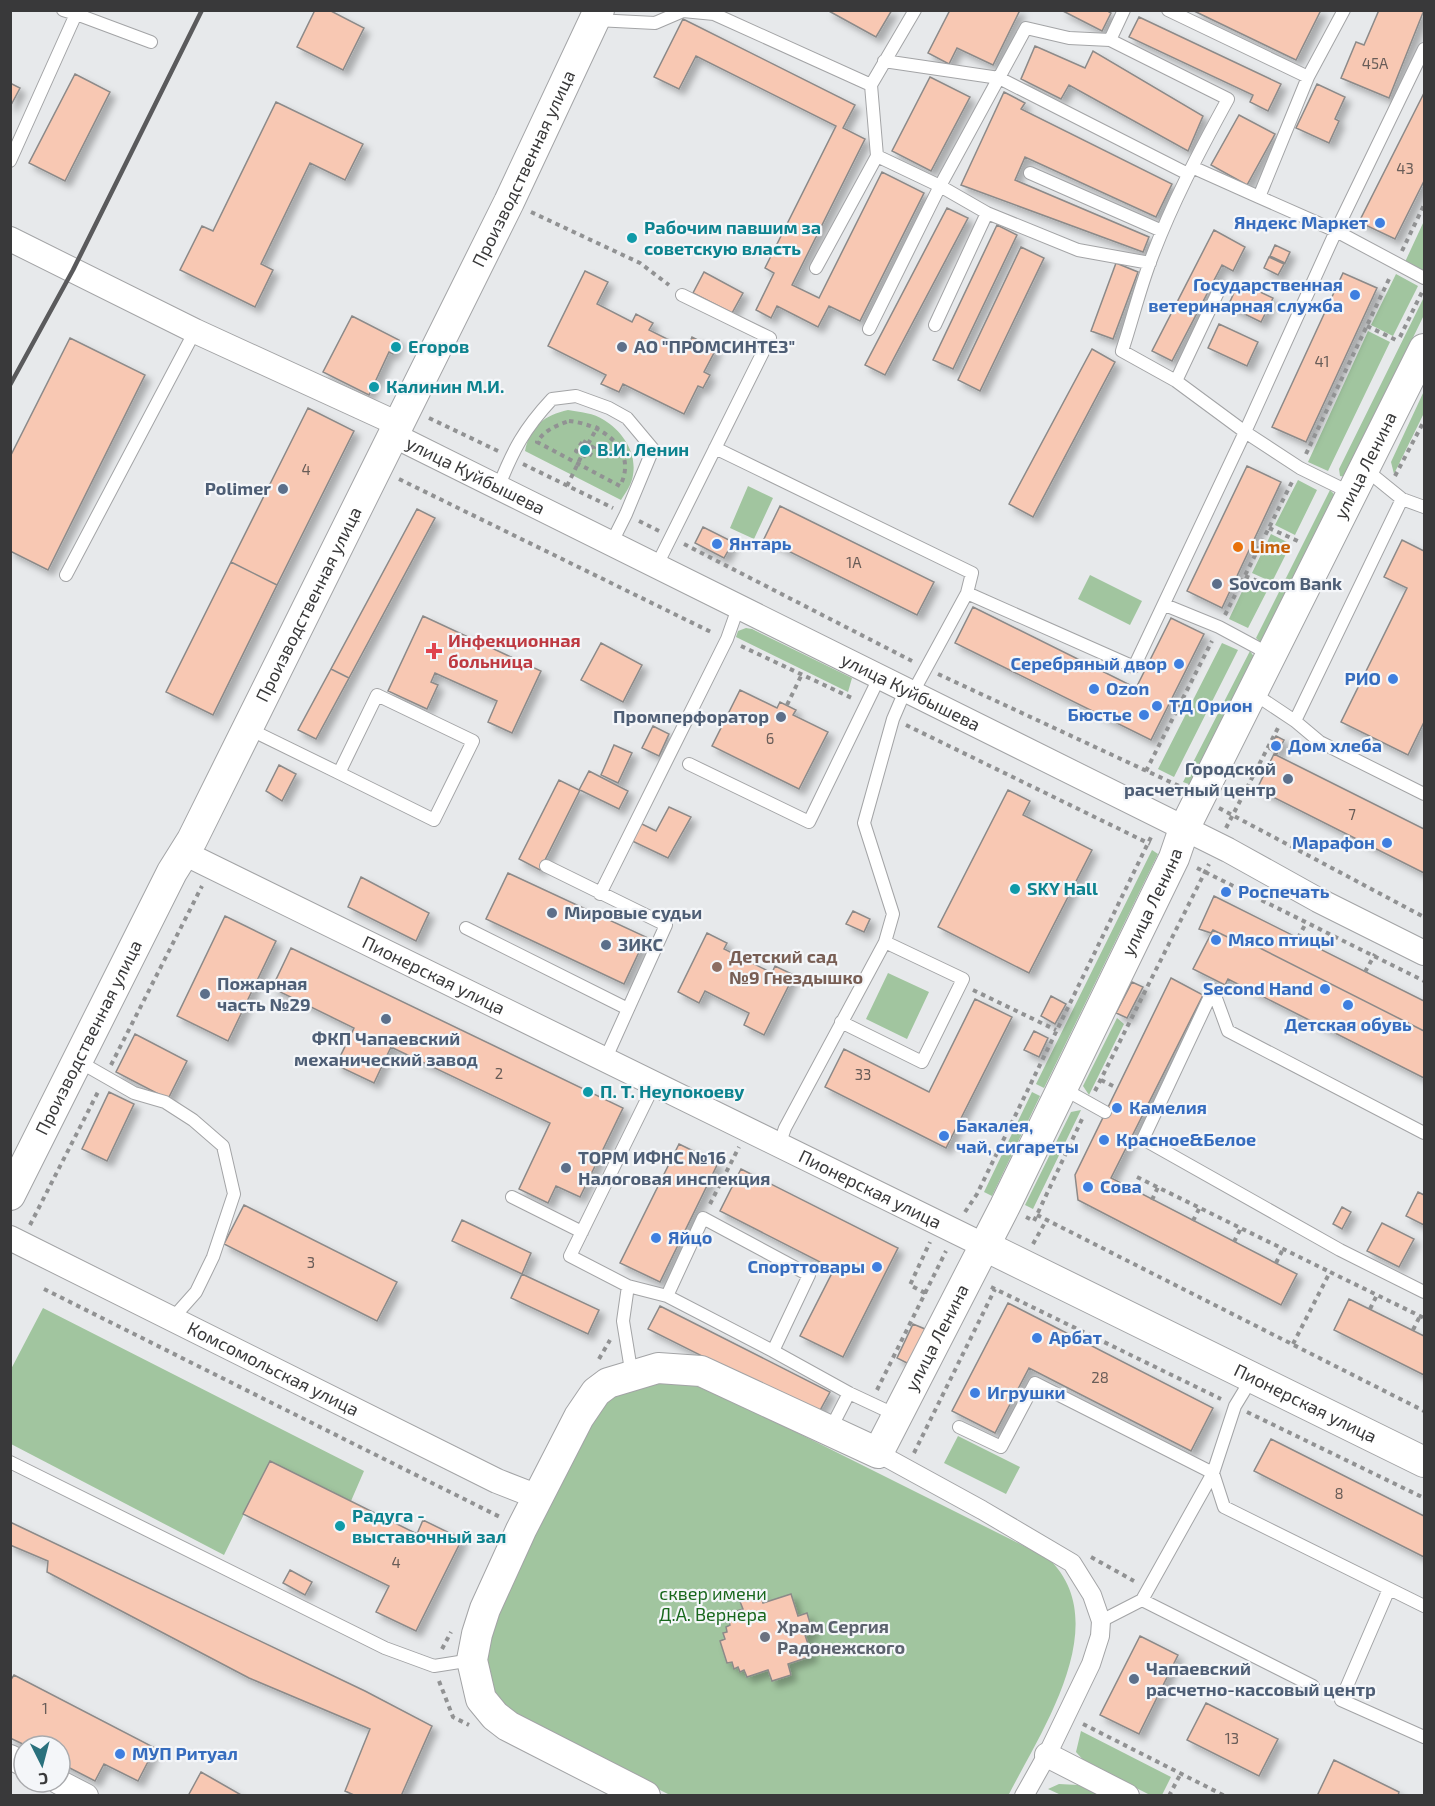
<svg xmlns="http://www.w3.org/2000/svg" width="1435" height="1806" viewBox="0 0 1435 1806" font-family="'Exo 2',sans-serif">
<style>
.green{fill:#a1c59f}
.building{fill:#f8c8b3;stroke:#8c8a89;stroke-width:1.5;filter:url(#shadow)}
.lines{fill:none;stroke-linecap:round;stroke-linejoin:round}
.service-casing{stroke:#a3a4a6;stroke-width:14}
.pedestrian-casing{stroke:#a3a4a6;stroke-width:20}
.minor-casing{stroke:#a3a4a6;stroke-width:26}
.tertiary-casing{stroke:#a3a4a6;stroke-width:32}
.path{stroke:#919293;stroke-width:4;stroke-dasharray:4.5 4.5;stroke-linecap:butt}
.service{stroke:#fff;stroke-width:12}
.pedestrian{stroke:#fff;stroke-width:18}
.minor{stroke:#fff;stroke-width:24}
.tertiary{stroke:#fff;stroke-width:30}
.rail{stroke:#5a5a5c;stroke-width:4.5}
.shop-dot{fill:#3f7fe0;stroke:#f4f6f9;stroke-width:2}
.culture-dot{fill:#0f9aa8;stroke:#f4f6f9;stroke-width:2}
.service-dot{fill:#5c6f8a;stroke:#f4f6f9;stroke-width:2}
.food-dot{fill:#e8710a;stroke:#f4f6f9;stroke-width:2}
.health-dot{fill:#e0444e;stroke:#f4f6f9;stroke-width:2}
.education-dot{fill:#8d6e63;stroke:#f4f6f9;stroke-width:2}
.worship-dot{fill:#6b7280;stroke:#f4f6f9;stroke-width:2}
.labels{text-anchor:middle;stroke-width:4.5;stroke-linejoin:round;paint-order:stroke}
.number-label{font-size:15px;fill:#695d58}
.street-label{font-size:18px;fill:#39393a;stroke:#f4f6f9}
.shop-label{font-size:18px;font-weight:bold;fill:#366cbe;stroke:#f4f6f9;text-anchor:start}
.culture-label{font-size:18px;font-weight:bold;fill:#0d838f;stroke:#f4f6f9;text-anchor:start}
.service-label{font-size:18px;font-weight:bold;fill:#4e5e75;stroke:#f4f6f9;text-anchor:start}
.food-label{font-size:18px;font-weight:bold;fill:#c56008;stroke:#f4f6f9;text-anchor:start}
.health-label{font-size:18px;font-weight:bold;fill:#be3a42;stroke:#f4f6f9;text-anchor:start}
.education-label{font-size:18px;font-weight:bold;fill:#785e54;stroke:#f4f6f9;text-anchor:start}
.park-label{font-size:18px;fill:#18671c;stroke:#f4f6f9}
.worship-label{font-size:18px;font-weight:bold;fill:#5b616d;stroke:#f4f6f9;text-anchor:start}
</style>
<defs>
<filter id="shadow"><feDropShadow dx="5.5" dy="5.5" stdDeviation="3" flood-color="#0004"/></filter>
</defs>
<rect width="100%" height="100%" fill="#e7e9eb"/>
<path class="green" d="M1424,221V271L1405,262Z
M1396,274L1418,286L1393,336L1371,325Z
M1424,297V315L1345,477L1340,476L1339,469Z
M1368,331L1390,342L1328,471L1308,462Z
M1424,391V413L1394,474L1391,462Z
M568,410C580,412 594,413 604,420C622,431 637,452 633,475C632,484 626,492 621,500L525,451C530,426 545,415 568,410Z
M1298,480L1317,490L1295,535L1275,525Z
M748,486L773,498L754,539L730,528Z
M1330,490L1335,495L1267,639L1260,642L1256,638Z
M1271,534L1291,544L1272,582L1252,573Z
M1090,575L1142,601L1130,625L1078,599Z
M1247,581L1267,591L1248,628L1229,619Z
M746,628L752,629L852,678L848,692L736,637L738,631Z
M1222,643L1238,650L1174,777L1158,769Z
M1250,651L1257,661L1194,786L1183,782Z
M1152,850L1158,854L1044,1088L1036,1084Z
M888,973L929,992L907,1039L866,1019Z
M1117,1018L1124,1024L1089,1095L1083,1086Z
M1032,1092L1040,1096L992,1196L984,1192Z
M1081,1110L1033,1209L1025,1205L1071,1112Z
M43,1308L364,1471L351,1501L270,1461L224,1555L11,1444L10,1371Z
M637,1382L702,1385L1048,1558C1116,1622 1041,1731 1008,1796L670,1795L516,1719L490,1692L484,1636L599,1406Z
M958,1436L1020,1467L1006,1494L944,1463Z
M1081,1731L1171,1777L1162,1795H1150L1085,1762L1076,1752Z
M1059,1784L1078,1785L1100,1795H1061L1048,1789Z"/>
<path class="building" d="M315,10H329L364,28L343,70L297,47Z
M827,10H892L876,37Z
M950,10H1020L993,65L957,48L949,64L928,53Z
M1061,10H1106L1111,13L1102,31Z
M1192,10H1321L1296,60Z
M1379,10H1424L1389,98L1341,78L1356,42L1364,45Z
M1139,17L1281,84L1268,111L1250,102L1253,95L1129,37Z
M683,19L855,105L843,128L865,139L792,285L819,298L882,172L924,193L860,321L829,306L818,327L777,306L771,318L756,310L774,273L765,268L836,126L696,56L679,89L654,77Z
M1035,46L1085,68L1093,51L1203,116L1188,151L1069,85L1061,99L1021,79Z
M75,74L110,92L65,181L29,163Z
M930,77L970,97L931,171L892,151Z
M10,83L20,88L10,107Z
M1317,84L1345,97L1335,119L1339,121L1329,143L1296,128Z
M1004,92L1025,103L1021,109L1172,184L1156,217L1025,157L1015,180L1149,237L1143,252L961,185Z
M1424,93V181L1395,239L1359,222Z
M276,102L363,144L345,180L310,163L261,264L273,270L255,307L180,270L202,226L213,231Z
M1239,115L1275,134L1247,185L1211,165Z
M947,208L968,218L885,375L865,365Z
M997,225L1017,235L953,369L933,360Z
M1214,230L1245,247L1233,271L1222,265L1172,361L1152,351Z
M1275,245L1290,252L1285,263L1270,256Z
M1021,247L1044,258L980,391L958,380Z
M1269,257L1284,264L1278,275L1264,268Z
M1116,263L1138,272L1113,339L1091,331Z
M585,271L608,282L597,304L632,322L636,314L653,323L649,330L687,349L692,337L716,349L704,372L710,375L703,388L698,386L684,414L623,384L619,392L601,384L606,375L548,346Z
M704,272L743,293L732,313L693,293Z
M1343,273L1377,288L1306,442L1272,427Z
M1239,282L1273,298L1261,322L1228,306Z
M352,316L399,340L393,354L389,352L369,395L323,372Z
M1219,324L1258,342L1247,366L1208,348Z
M70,338L145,375L48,570L10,551V457Z
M1092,349L1115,362L1033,517L1009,504Z
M308,408L354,431L277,585L231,562Z
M1247,466L1281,482L1222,608L1187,591Z
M780,506L934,582L917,615L764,539Z
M417,509L435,518L349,678L331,669Z
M703,527L733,542L724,558L695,543Z
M1402,540L1424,551V722L1408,755L1341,722L1407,588L1384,577Z
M231,562L277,585L213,715L166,692Z
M973,607L1136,688L1171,618L1204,634L1151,740L955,643Z
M423,616L541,671L512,733L488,722L497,701L435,673L431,682L438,685L427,709L388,691Z
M601,643L642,665L623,702L581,680Z
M331,669L349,678L316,739L298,730Z
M740,690L777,708L780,702L796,710L793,715L828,732L799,789L712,746Z
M653,726L669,734L659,756L642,748Z
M1276,736L1284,740L1277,754L1269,749Z
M614,745L632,753L618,783L601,775Z
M1274,754L1424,829V873L1257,789Z
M279,765L296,774L282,801L266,791Z
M589,771L628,791L619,809L580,790L540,870L519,859L559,780L579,790Z
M1008,790L1030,801L1023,815L1092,850L1029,973L938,927Z
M669,807L691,817L668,858L630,840L640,823L656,831Z
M508,873L646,937L624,984L486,919Z
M361,877L429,913L416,941L348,907Z
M1214,896L1424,1001V1031L1242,939L1240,943L1213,930L1211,933L1199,929Z
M853,911L870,919L864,932L846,924Z
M225,916L276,941L228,1041L177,1016Z
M1213,930L1240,943L1242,939L1424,1031V1078L1228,979L1225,985L1193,969Z
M707,933L727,943L724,949L772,973L775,966L794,975L764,1035L744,1025L749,1013L705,991L699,1003L678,992Z
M291,948L623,1108L580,1197L556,1186L548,1203L519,1189L550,1123L391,1047L374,1083L336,1065L354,1028L272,988Z
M1171,978L1203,995L1111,1178L1297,1274L1281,1305L1078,1200L1075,1175Z
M1132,982L1143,987L1127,1018L1116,1013Z
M1051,996L1066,1004L1055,1024L1041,1016Z
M975,999L1012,1017L946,1148L825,1087L844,1049L929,1092Z
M1034,1031L1048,1038L1039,1057L1024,1050Z
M135,1034L187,1061L168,1099L116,1072Z
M109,1092L134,1104L107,1161L82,1149Z
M679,1144L718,1163L660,1282L620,1263Z
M741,1169L898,1248L843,1357L800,1336L834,1269L720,1211Z
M1418,1192L1424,1195V1225L1406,1216Z
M244,1205L397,1282L377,1321L224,1244Z
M1342,1207L1351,1212L1342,1229L1333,1224Z
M462,1220L531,1253L522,1274L452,1241Z
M1382,1223L1414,1239L1399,1267L1367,1251Z
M522,1274L599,1310L588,1334L511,1298Z
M1349,1299L1424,1336V1375L1334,1330Z
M1008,1303L1213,1408L1191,1451L1029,1368L995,1433L952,1411Z
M660,1306L830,1392L818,1414L648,1329Z
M913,1324L925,1329L909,1364L897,1358Z
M1271,1439L1424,1516V1557L1254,1471Z
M270,1461L417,1534L423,1520L462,1539L416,1631L376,1612L389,1586L243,1514Z
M10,1522L365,1691L432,1726L401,1796H356L345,1791L370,1729L249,1678L47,1572L48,1561L10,1545Z
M290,1570L312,1582L305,1595L283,1583Z
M760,1592L763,1603L791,1594L798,1616L807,1613L813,1633L805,1635L812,1656L788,1664L791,1675L772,1681L768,1670L747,1677L744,1670L740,1672L738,1667L734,1669L732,1662L727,1663L720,1641L725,1639L723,1633L727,1632L726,1627L730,1625L727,1614L743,1609L739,1599Z
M1140,1636L1178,1655L1139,1734L1100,1715Z
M14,1675L155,1748L138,1781L104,1764L95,1781L60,1763V1746H27L10,1738V1681Z
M1206,1703L1278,1739L1259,1776L1187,1740Z
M1334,1760L1399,1792L1398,1796H1317Z
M201,1772L243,1796H188Z"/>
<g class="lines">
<g class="service-casing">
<path id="service" d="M63,10L76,14
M1168,10L1308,77L1259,197L1192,167
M596,20L655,23L683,11L714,14L871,85L877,156L816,268
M1110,40L1228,99C1199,152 1171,205 1150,262C1139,291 1132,321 1122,351L1176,381L1245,432L1300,468L1351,493
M884,61L999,78L1188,174
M1308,77L1344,10
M871,85L915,10
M877,156L940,186L987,213L1078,250L1150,263
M10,161L76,14L151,42
M1030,173L1162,231
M1259,197L1336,231L1424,278
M935,325L987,213
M869,329L940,186L1026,28L1069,38L1110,40L1124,10
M1176,381L1219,290
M715,448L972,573L967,593L912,694
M1365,469L1402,499L1424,507
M498,488C513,450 524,429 552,399L576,396L609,408L627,418L653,449L626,514L611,544
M656,567L770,338L682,295
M66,575L195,331
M967,593L1134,667L1245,432L1336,231L1424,49
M1165,605L1219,627L1271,655
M1253,693L1295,721L1320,742L1424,794
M1295,721L1402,499
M247,728L339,773L377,695L473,741L434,820L339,773
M689,764L809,822L879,678
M546,866L666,925L605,1060
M600,894L727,639L738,608
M466,928L628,1009
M841,1022L922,1062L963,979L885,942
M78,1061L134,1093L165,1102L193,1120L223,1146L234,1194L213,1257L196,1292L172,1319
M1062,1088L1105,1112
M1424,1133L1228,1031L1213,990L1143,1139L1340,1250L1424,1292
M779,1145L785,1128L885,942L893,914L864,823L893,719L905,691
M512,1197L582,1232
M628,1286L667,1296L703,1218L809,1275L773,1351L849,1393L830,1430
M667,1296L773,1351
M632,1376L623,1321L628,1286L570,1256L655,1083
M849,1393L896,1415
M959,1427L1001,1447L1035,1383L1213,1473L1224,1507L1424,1606
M10,1462L385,1648L434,1666L472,1660
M1389,1589L1341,1700L1424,1737
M1142,1600L1313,1686
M1101,1621L1142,1600L1213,1473L1235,1406L1252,1378"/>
</g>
<g class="pedestrian-casing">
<path id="pedestrian" d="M878,1453L982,1510L1072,1563L1092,1595L1101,1621L1100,1636L1091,1664L1047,1755L1024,1796"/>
</g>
<g class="minor-casing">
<g id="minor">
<path d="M10,239L195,331L398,424"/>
<path id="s1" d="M393,435L1228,850L1318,900L1424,953"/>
<path id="s2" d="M184,853L985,1246"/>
<path id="s3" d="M10,1238L497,1481L538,1497"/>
<path d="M1047,1755L1127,1796"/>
<path d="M10,1757L24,1764"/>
<path d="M59,1782L86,1796"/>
</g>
</g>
<g class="tertiary-casing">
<g id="tertiary">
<path id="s4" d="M10,1195L172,872L192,840L509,202L599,10"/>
<path id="s5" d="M985,1246L1424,1462"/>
<path id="s6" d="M645,1796L508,1726L495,1716L481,1699L472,1660L477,1634L485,1609L521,1530L579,1417L596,1392L608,1383L658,1368L701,1371L878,1453L1005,1206L1174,858L1184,829L1424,349"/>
</g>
</g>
<path class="path" d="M531,212L640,263L669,285
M1402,251L1424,205
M1367,326L1398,341
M1400,337L1422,292
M429,418L498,451
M569,421C601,424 639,449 620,486L537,442C545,430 555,426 569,421Z
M583,441L594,448L588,458L576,451Z
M588,444L598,426
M1306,454L1390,277
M523,464L613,508
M1395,476L1424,421
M399,479L713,633
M567,486L582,455
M639,521L659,531
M1269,528L1300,542
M684,544L912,661
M1245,576L1277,589
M1225,615L1293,480
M741,646L854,699
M938,674L1179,786
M787,705L802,674
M906,725L1150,844
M1146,771L1212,641
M1219,808L1424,917
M1226,828L1278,728
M1197,868L1424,981
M1298,938L1306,923
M1365,972L1375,954
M973,990L1056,1030
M111,1065L202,886
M1101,1080L1117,1088
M1095,1091L1209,864
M1137,1177L1330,1272
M1152,1200L1158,1187
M710,1204L739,1147
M965,1212L977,1194L1152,835
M1037,1215L1424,1411
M1026,1217L1034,1221L1083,1117
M1193,1221L1200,1207
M30,1225L99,1090
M1234,1242L1241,1228
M1033,1244L1047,1219
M1276,1263L1283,1249
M991,1287L1221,1399
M44,1289L500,1517
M925,1293L910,1285L930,1242
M1370,1309L1377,1295
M1413,1330L1420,1316
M1293,1344L1330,1272L1424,1318
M599,1359L610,1340
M877,1390L946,1251
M1247,1412L1424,1498
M914,1453L995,1289
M1091,1557L1134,1581
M442,1649L451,1632
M439,1681L453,1717L469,1725
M1083,1724L1225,1796
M1169,1796L1181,1773"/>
<use href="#service" class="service"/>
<use href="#pedestrian" class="pedestrian"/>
<use href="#minor" class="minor"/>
<use href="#tertiary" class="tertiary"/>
<path class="rail" d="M10,385L73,270L202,10"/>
</g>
<g class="shop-dot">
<circle cx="1380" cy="223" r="6"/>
<circle cx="1355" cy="295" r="6"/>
<circle cx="717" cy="544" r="6"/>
<circle cx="1179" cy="664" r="6"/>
<circle cx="1393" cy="679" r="6"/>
<circle cx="1094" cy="689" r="6"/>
<circle cx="1157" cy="706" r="6"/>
<circle cx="1144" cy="715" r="6"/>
<circle cx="1276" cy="746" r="6"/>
<circle cx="1387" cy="843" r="6"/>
<circle cx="1226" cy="892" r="6"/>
<circle cx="1216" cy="940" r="6"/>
<circle cx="1325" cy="989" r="6"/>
<circle cx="1348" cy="1005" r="6"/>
<circle cx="1117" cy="1108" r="6"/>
<circle cx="944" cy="1136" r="6"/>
<circle cx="1104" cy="1140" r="6"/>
<circle cx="1088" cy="1187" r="6"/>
<circle cx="656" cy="1238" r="6"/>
<circle cx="877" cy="1267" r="6"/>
<circle cx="1037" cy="1338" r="6"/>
<circle cx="975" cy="1393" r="6"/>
<circle cx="120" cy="1754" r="6"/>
</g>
<g class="culture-dot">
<circle cx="632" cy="238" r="6"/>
<circle cx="396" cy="347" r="6"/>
<circle cx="374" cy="387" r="6"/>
<circle cx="585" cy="450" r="6"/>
<circle cx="1015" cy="889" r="6"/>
<circle cx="588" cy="1092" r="6"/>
<circle cx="340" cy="1526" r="6"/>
</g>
<g class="service-dot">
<circle cx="622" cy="347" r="6"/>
<circle cx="283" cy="489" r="6"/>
<circle cx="1217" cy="584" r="6"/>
<circle cx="781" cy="717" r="6"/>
<circle cx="1288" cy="779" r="6"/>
<circle cx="552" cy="913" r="6"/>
<circle cx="606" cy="945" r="6"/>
<circle cx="205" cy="994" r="6"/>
<circle cx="386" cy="1019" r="6"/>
<circle cx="566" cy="1168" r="6"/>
<circle cx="1134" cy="1679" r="6"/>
</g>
<circle class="food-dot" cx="1238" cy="547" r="6"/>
<path class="health-dot" d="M431 642h6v6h6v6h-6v6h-6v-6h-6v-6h6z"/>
<circle class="education-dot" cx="717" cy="967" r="6"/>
<circle class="worship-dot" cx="765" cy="1637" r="6"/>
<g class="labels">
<g class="number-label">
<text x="1375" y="69">45А</text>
<text x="1405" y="174">43</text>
<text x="1322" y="367">41</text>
<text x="306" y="475">4</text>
<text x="854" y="568">1А</text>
<text x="770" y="744">6</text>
<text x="1352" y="820">7</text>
<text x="499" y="1079">2</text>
<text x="863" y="1080">33</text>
<text x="311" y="1268">3</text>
<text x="1100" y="1383">28</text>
<text x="1339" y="1499">8</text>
<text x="396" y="1568">4</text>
<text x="45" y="1714">1</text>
<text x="1232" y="1744">13</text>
</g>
<g class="street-label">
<text dy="6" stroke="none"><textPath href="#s4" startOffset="1148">Производственная улица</textPath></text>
<text dy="6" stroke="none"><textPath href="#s6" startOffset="1936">улица Ленина</textPath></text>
<text dy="6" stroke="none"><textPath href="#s1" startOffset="92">улица Куйбышева</textPath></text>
<text dy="6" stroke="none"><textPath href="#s4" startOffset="662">Производственная улица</textPath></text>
<text dy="6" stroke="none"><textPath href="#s1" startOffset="578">улица Куйбышева</textPath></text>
<text dy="6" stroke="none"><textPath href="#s6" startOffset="1450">улица Ленина</textPath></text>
<text dy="6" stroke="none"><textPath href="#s2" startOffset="278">Пионерская улица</textPath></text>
<text dy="6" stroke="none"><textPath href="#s4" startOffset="176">Производственная улица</textPath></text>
<text dy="6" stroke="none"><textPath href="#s2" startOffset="764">Пионерская улица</textPath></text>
<text dy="6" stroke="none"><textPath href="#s6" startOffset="964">улица Ленина</textPath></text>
<text dy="6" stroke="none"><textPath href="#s3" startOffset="294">Комсомольская улица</textPath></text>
<text dy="6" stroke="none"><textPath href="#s5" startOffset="357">Пионерская улица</textPath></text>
</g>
<g class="shop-label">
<text x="1368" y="229" text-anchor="end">Яндекс Маркет</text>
<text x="1343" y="291" text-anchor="end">Государственная<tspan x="1343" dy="21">ветеринарная служба</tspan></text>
<text x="729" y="550">Янтарь</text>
<text x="1167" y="670" text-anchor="end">Серебряный двор</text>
<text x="1381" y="685" text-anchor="end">РИО</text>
<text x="1106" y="695">Ozon</text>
<text x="1169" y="712">ТД Орион</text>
<text x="1132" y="721" text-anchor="end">Бюстье</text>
<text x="1288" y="752">Дом хлеба</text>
<text x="1375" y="849" text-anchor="end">Марафон</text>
<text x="1238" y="898">Роспечать</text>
<text x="1228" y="946">Мясо птицы</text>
<text x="1313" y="995" text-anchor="end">Second Hand</text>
<text x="1348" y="1031" text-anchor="middle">Детская обувь</text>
<text x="1129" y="1114">Камелия</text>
<text x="956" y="1132">Бакалея,<tspan x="956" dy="21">чай, сигареты</tspan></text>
<text x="1116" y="1146">Красное&amp;Белое</text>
<text x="1100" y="1193">Сова</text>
<text x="668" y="1244">Яйцо</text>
<text x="865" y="1273" text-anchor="end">Спорттовары</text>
<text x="1049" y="1344">Арбат</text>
<text x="987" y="1399">Игрушки</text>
<text x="132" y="1760">МУП Ритуал</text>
</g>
<g class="culture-label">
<text x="644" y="234">Рабочим павшим за<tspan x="644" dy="21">советскую власть</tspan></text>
<text x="408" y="353">Егоров</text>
<text x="386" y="393">Калинин М.И.</text>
<text x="597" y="456">В.И. Ленин</text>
<text x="1027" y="895">SKY Hall</text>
<text x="600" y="1098">П. Т. Неупокоеву</text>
<text x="352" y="1522">Радуга -<tspan x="352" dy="21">выставочный зал</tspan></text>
</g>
<g class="service-label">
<text x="634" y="353">АО "ПРОМСИНТЕЗ"</text>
<text x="271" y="495" text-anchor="end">Polimer</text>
<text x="1229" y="590">Sovcom Bank</text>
<text x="769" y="723" text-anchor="end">Промперфоратор</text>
<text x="1276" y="775" text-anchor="end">Городской<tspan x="1276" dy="21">расчетный центр</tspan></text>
<text x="564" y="919">Мировые судьи</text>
<text x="618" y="951">ЗИКС</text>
<text x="217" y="990">Пожарная<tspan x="217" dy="21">часть №29</tspan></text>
<text x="386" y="1045" text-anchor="middle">ФКП Чапаевский<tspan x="386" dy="21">механический завод</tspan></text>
<text x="578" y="1164">ТОРМ ИФНС №16<tspan x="578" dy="21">Налоговая инспекция</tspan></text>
<text x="1146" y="1675">Чапаевский<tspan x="1146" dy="21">расчетно-кассовый центр</tspan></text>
</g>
<g class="food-label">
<text x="1250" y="553">Lime</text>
</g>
<g class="health-label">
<text x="448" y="647">Инфекционная<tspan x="448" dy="21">больница</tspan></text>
</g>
<g class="education-label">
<text x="729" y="963">Детский сад<tspan x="729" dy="21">№9 Гнездышко</tspan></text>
</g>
<g class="park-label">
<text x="713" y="1600">сквер имени<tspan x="713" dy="21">Д.А. Вернера</tspan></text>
</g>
<g class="worship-label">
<text x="777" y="1633">Храм Сергия<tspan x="777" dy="21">Радонежского</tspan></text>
</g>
</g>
<rect width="1435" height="1806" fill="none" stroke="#39393a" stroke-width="24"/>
<g transform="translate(42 1764) rotate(174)"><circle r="28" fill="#f4f6f9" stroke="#a9aaad" stroke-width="1.5"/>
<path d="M0-4.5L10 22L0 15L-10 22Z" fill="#2a717d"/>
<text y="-9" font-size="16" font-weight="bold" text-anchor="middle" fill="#39393a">С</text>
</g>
</svg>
